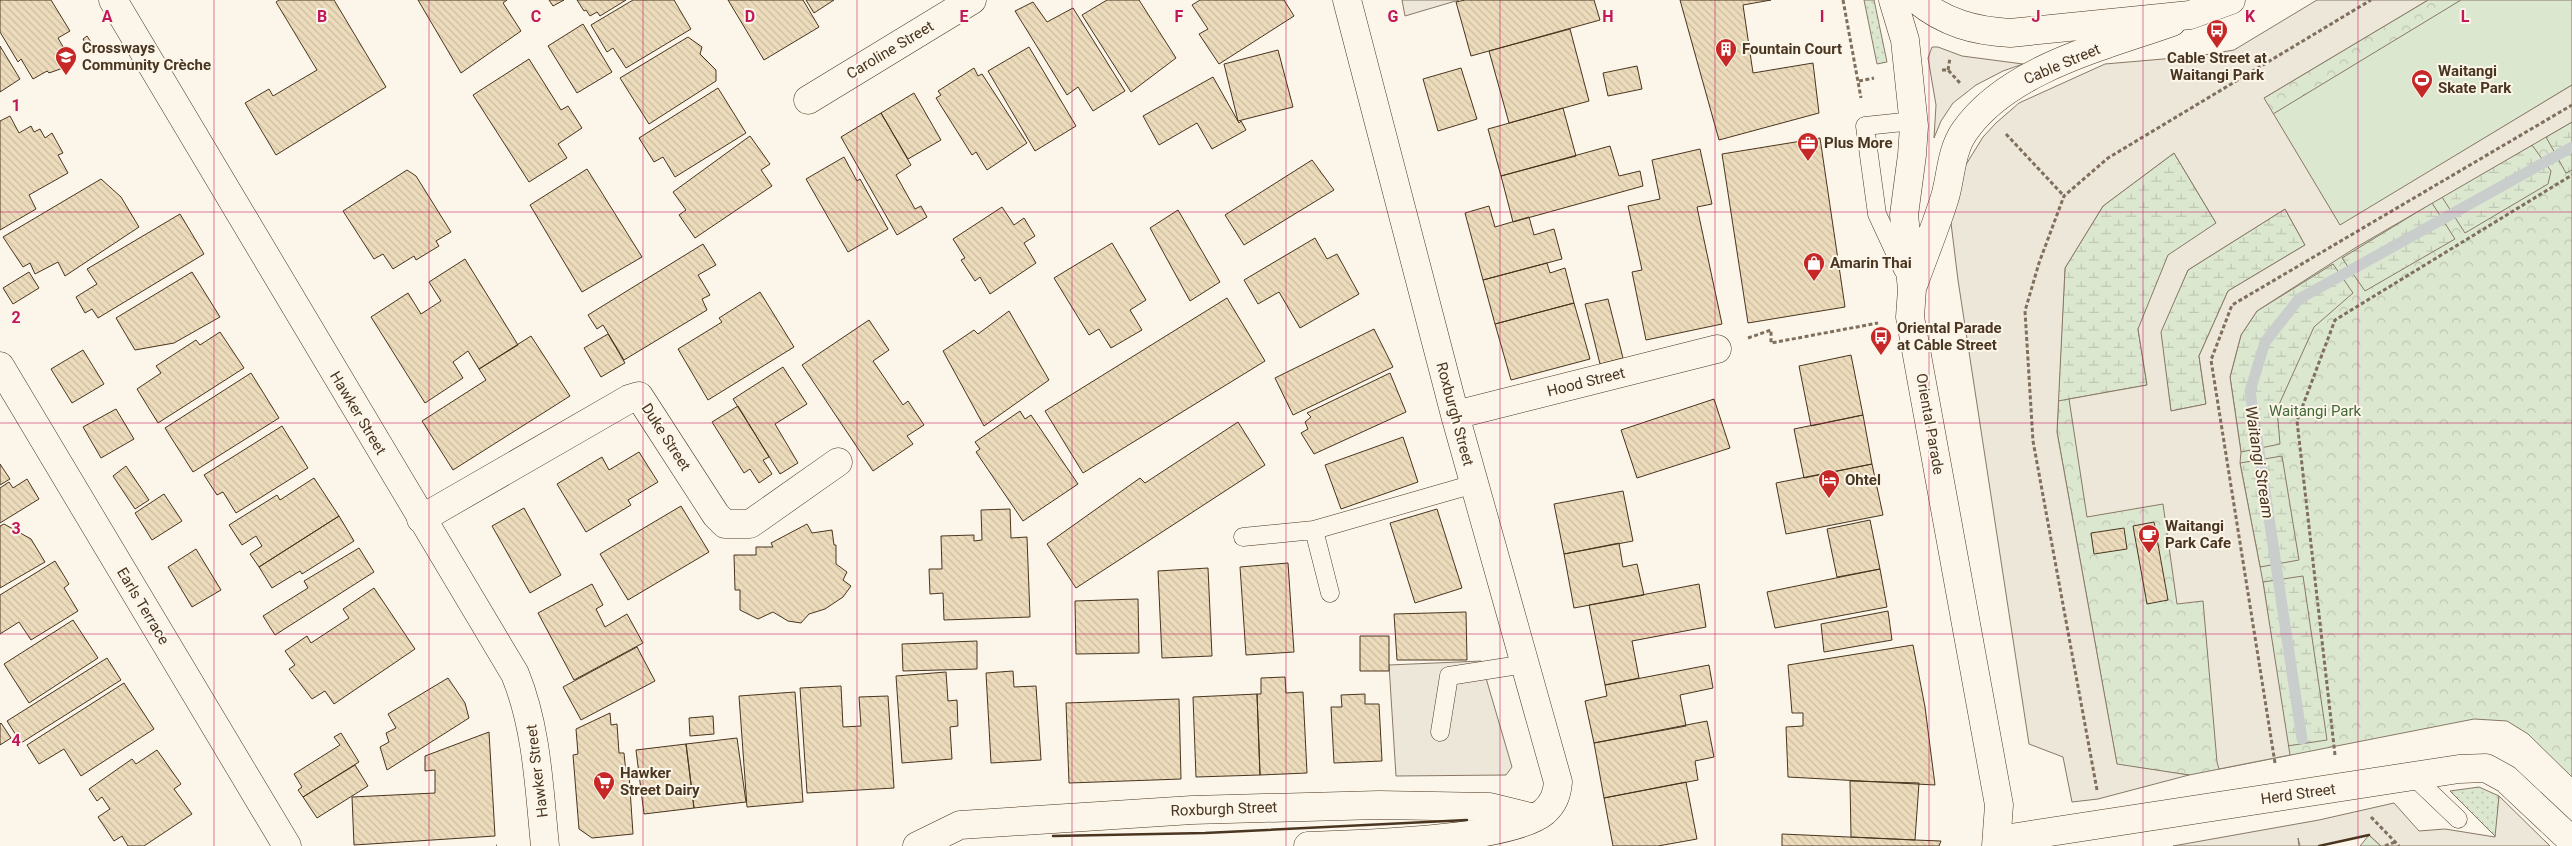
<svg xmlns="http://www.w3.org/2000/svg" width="2572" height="846" viewBox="0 0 2572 846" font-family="Roboto,sans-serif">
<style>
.forest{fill:url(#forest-crowns);stroke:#887966}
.wetland{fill:url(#wetland-marsh);stroke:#887966}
.garden{fill:url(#garden-dots);stroke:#887966}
.pitch{fill:#dce7d0;stroke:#887966}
.parking{fill:#ede7d9;stroke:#887966;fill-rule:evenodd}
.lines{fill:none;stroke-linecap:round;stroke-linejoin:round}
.stream{stroke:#c9cecd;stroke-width:11}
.building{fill:url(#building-back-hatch);stroke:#4a3520}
.service-casing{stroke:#4a3520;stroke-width:19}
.minor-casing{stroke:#4a3520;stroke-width:29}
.tertiary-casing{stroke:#4a3520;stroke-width:29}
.secondary-casing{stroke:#4a3520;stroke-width:29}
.primary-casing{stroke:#4a3520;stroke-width:29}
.path{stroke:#7f6f5c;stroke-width:3;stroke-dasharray:4 2.5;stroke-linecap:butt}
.service{stroke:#fbf6e9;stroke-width:18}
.minor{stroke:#fbf6e9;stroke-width:28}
.tertiary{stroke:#fbf6e9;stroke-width:28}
.secondary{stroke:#fbf6e9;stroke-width:28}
.primary{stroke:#fbf6e9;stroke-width:28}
.wall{stroke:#4a3520;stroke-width:2.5}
.grid{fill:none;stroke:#c2185b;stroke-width:1;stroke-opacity:0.55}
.labels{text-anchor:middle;stroke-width:4;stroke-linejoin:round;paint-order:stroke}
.poi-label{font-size:15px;font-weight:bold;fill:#4a3520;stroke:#fbf6e9;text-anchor:start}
.street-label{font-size:15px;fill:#4a3520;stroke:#fbf6e9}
.park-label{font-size:15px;fill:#436837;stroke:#fbf6e9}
.water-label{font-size:16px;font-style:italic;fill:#4a3520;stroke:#fbf6e9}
.grid-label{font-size:16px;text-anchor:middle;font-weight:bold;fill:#c2185b;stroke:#fbf6e9;stroke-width:4;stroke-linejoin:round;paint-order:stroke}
</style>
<defs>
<pattern id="forest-crowns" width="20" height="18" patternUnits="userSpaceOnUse" patternTransform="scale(1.25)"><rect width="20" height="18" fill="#dce7d0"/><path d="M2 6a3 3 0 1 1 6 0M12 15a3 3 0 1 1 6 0" fill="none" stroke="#bec7b2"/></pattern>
<pattern id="wetland-marsh" width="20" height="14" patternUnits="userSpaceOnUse" patternTransform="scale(1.25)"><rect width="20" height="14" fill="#dce7d0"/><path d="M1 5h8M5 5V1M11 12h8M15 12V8" fill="none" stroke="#bec7b2"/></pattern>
<pattern id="garden-dots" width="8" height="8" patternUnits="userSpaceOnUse" patternTransform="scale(1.25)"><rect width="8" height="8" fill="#dce7d0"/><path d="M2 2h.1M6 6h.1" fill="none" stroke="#bec7b2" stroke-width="1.8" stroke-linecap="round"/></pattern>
<pattern id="building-back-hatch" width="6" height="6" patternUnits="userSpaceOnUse" patternTransform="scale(1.25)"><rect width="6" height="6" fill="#ecdcbc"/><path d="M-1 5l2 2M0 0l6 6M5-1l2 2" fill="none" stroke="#ccbda1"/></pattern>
</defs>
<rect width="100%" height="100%" fill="#fbf6e9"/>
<path class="forest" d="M2428,0H2572V777L2528,734L2507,721L2474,719L2189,775L2117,765L2057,432L2065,268L2264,98Z
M2369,835L2381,846H2360Z"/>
<path class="wetland" d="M2572,122V170L2566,173L2546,137Z
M2532,145L2551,171L2548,184L2465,233L2442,197Z
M2174,153L2216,223L2138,329L2147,385L2058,401L2065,268L2103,206Z
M2432,203L2455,239L2365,291L2342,258Z
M2285,209L2305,245L2228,291L2199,356L2206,404L2171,411L2160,332L2188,270Z
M2333,264L2353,293L2314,327L2277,409L2280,444L2241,452L2230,377L2241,335L2257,311Z
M2282,456L2299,560L2260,567L2240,463Z
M2303,576L2327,740L2287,746L2263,582Z"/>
<path class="garden" d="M1864,0H1874L1887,62L1877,64Z
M2479,787L2499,796L2496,837L2450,791Z"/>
<path class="pitch" d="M2461,0H2572V85L2340,226L2273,114Z"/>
<path class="parking" d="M1402,0H1459L1405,16Z
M2317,0H2428L2264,98L2340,225L2572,85V122L2355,248L2257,311L2241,335L2230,377L2241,452L2240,463L2263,582L2290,755L2219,769L2217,762L2203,601L2177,604L2163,504L2087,517L2069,399L2147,385L2138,329L2168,255L2216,223L2174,153L2103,206L2065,268L2057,432L2117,764L2189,775L2098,799L2072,802L2063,757L2029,744L1958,280L1951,223L1962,171L1983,137L1996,123L2019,103L2105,64L2198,56L2234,50ZM2285,209L2305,245L2228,291L2199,356L2206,404L2171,411L2161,332L2188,270Z
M1932,47H1938L1962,56L2023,64L2003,71L1976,85L1953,103L1941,121L1934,138L1936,105L1928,58Z
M1481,661L1512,767L1506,775L1396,776L1389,665Z
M2499,796L2550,846H2381L2369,835L2319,846H2300L2298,838L2299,846H2173L2319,820L2394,803L2419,831L2445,829L2495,837Z"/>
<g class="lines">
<path class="stream" d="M2302,739L2250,391L2265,342L2299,299L2572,147"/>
</g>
<path class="building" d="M0,0H51L70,31L58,38L69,57L70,60L62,66L63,68L49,73L47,71L33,79L21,59L18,62L0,32Z
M279,0H334L386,87L276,155L245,103L269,89L273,96L317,70L276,2Z
M418,0H507L503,3L521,31L461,73Z
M549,0H564L553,6Z
M577,0H626L600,16L597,12L590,16L586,10L584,11Z
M633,0H674L691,29L626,68L613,48L607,52L591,25Z
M728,0H803L819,27L764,60Z
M806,0H834L814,13Z
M1107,0H1139L1176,58L1131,92L1082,15Z
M1200,0H1284L1294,16L1219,64L1199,34L1208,29L1192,5Z
M1465,0H1594L1600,20L1471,56L1456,2Z
M1680,0H1771L1743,5L1753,73L1813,63L1819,113L1719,140Z
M1033,2L1047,22L1073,8L1125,91L1093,111L1078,87L1067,95L1015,11Z
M583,24L612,72L577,93L548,46Z
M1570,29L1589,101L1509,123L1489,51Z
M87,36L96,50L91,53L83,39Z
M688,37L702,47L700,54L716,70V81L649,124L620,78Z
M0,46L20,79L0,92Z
M1029,47L1076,126L1035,151L988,71Z
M1278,50L1293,107L1238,121L1224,64Z
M529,59L561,110L568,106L582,128L558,144L567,158L529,182L473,95Z
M1637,66L1642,89L1608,96L1603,73Z
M974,68L978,76L982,74L1027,143L987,170L976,152L972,155L936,98L941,95L938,91Z
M1461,68L1477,119L1438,131L1423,79Z
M1213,77L1239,123L1241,121L1246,130L1212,149L1197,123L1159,145L1143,116Z
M718,88L746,133L675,177L663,157L654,162L639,138Z
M914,93L941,140L908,159L881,113Z
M1563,108L1576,156L1501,176L1488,129Z
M881,113L911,165L896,175L915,209L921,206L927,217L897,235L841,137Z
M10,116L19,133L31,126L34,132L40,129L45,138L52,133L63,153L58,155L68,173L29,195L36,209L0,230V121Z
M750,136L770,164L761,170L772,186L695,238L679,215L686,210L673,192Z
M1820,138L1845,307L1748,323L1722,154Z
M1610,146L1619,176L1640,171L1643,186L1513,222L1501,176Z
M1700,149L1712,204L1697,207L1722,324L1646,340L1632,272L1642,270L1628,206L1660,199L1652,160Z
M844,157L857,181L860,179L888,229L848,252L806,179Z
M1312,160L1334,190L1244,245L1225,215Z
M587,169L642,257L582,292L530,205Z
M407,170L416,176L451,232L436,241L439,246L416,260L414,256L393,269L383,254L374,259L343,211Z
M101,179L121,197L139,227L65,276L58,262L35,274L30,263L23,267L3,237Z
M1489,206L1495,227L1529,217L1534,235L1554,229L1562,259L1483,280L1465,213Z
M1002,207L1014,225L1024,218L1035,236L1024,243L1036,263L990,294L980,277L975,281L961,260L965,258L953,239Z
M1178,210L1220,282L1190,301L1150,228Z
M180,214L204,254L98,318L92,309L85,313L76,297L97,284L87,269Z
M1315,238L1327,259L1337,254L1359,294L1300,328L1279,292L1258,304L1244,280Z
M1112,243L1146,300L1130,310L1142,330L1111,348L1099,329L1089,335L1054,278Z
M703,244L716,265L698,275L710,295L702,299L707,310L624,360L603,325L597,329L588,315Z
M465,259L518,345L479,369L468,351L453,362L463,378L425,403L371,317L408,293L421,314L441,301L429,282Z
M1547,263L1550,273L1565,268L1574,303L1495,324L1483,280Z
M29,272L39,288L13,304L3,288Z
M192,272L220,317L174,343L135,350L116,318Z
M760,292L794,347L708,400L678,349L722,322L719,318Z
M1227,298L1265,361L1083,473L1045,411Z
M1608,299L1623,358L1600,364L1585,304Z
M1574,303L1590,359L1511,380L1495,324Z
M1009,311L1049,380L984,426L943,351L974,330L978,334Z
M869,320L889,350L873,361L903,405L908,401L924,425L907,436L913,444L873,471L802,365Z
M1374,329L1393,367L1293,415L1275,378Z
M220,332L244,368L158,423L137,389L161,373L156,366L196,340L200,345Z
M608,334L625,363L601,377L584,348Z
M531,336L570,396L453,470L422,421L486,380L479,369Z
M83,350L104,384L72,403L51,369Z
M1851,355L1863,415L1811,426L1799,366Z
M783,367L807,404L775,424L798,463L780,474L733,399Z
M251,373L279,418L193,472L165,428Z
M1390,373L1406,412L1314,454L1301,433L1308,429L1305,422L1311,417L1307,413Z
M1714,399L1730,448L1637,478L1621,430Z
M738,406L769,457L763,460L772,474L759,483L750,469L744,473L712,422Z
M116,409L134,439L101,458L83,427Z
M1020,411L1025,419L1031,415L1078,484L1023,521L976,452L980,449L975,442Z
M1863,415L1872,464L1804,478L1794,429Z
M1238,422L1265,465L1076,588L1047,544L1140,478L1145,483Z
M282,426L308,468L236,513L223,492L217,495L204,475Z
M1403,437L1418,482L1341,509L1325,465Z
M639,452L658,482L628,500L631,505L586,532L557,484L602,457L609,470Z
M0,464L10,479L0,485Z
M1872,464L1883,515L1786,534L1776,483Z
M126,466L149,500L135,509L113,476Z
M314,478L339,516L259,567L250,554L262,546L256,536L242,545L229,525L277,495L280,500Z
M27,479L39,499L0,523V488L9,482L13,488Z
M1623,491L1633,541L1564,554L1554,504Z
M164,494L182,521L152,540L135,513Z
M681,506L709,552L628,600L600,554Z
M524,508L561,575L530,593L492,526Z
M1010,509L1011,538L1027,537L1030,617L944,620L943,593L930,594L929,569H942L941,536L974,535V541L982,540L981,510Z
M1437,509L1462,588L1415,603L1390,523Z
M339,516L354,541L302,574L300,571L272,588L259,567Z
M1870,520L1880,569L1837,577L1827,529Z
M2154,522L2168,600L2147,604L2133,526Z
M4,524L31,539L45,562L0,588V526Z
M807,524L812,533L832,530L834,545H836V564L847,572L843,580L851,586L843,597L825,609L809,614L801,623L788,621L773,612L758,619L740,610V590H735L734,555H756V547H773L771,543Z
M2124,528L2127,549L2094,554L2091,533Z
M1619,543L1623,567L1637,564L1644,595L1574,608L1564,554Z
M359,548L374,572L275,635L263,616L308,588L304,581Z
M196,549L221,590L192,607L168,567Z
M55,561L69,584L64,588L78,611L31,640L19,622L0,634V595Z
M1288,563L1294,652L1246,655L1240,567Z
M1208,568L1212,656L1162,658L1158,571Z
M1880,569L1887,607L1775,628L1767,592Z
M592,584L603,605L596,609L605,627L627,614L643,643L574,680L538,613Z
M1699,584L1706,627L1632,641L1639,678L1605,685L1589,605Z
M374,588L415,649L334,704L325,691L312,699L289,669L295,665L285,651L307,636L311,643L349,618L343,609Z
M1138,599L1139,653L1076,654L1075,601Z
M1888,611L1892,640L1824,652L1821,624Z
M1466,612L1467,660H1397L1394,614Z
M73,620L98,658L29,703L4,664Z
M1360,636H1389V671H1360Z
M977,641V669L903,671L902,644Z
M1913,645L1925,707L1935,785L1788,777L1786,727L1803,726V713H1792L1788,665Z
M637,647L655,681L581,720L563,687Z
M107,658L121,680L21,743L7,721Z
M1709,665L1713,688L1680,695L1686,726L1594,743L1585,701L1607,696L1605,685Z
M1013,671L1014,687L1036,686L1041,760L991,763L986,673Z
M946,672L948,701L957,700L958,726L950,727L952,759L902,763L896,676Z
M1285,677L1286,693L1303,692L1307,773L1260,775L1257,694H1261V678Z
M448,678L465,703L469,718L387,770L380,747L389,742L386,733L396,728L388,714Z
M124,683L154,729L81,776L64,749L39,764L27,745Z
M841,686L843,727L861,726L859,697L888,696L894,788L807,793L800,688Z
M795,692L803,802L747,807L739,696Z
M1257,694L1260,775L1196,777L1193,697Z
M1365,694V704H1379L1382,761L1334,763L1331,707H1342L1341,695Z
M1179,699L1181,779L1069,783L1066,703Z
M610,713L611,725L617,724L619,753H624L626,773L629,774L633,834L592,838L579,829L573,755L578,754L576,729Z
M713,716L714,734L690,736L689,718Z
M1707,721L1714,757L1695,761L1698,780L1604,798L1594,743Z
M1,723L11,738L0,745V724Z
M489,732L495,836L354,845L352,797L435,793V770L425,771V756Z
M341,733L359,762L303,797L298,790L302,787L294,774L340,745L334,737Z
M737,738L746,802L694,808L686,744Z
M686,744L694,808L644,814L636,750Z
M157,750L181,784L174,789L192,814L144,846H128L122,836L114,841L98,817L110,809L102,797L97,801L89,789L132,759L136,764Z
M355,765L368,786L317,818L303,797Z
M1850,781L1919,783L1915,840L1851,837Z
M1686,782L1697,839L1658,846H1613L1604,798Z
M1782,834L1915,840L1941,841L1939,846H1782Z"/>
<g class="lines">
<g class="service-casing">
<path id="service" d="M1903,270L1877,214L1865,126L1913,121
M1243,537L1314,530
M1330,593L1314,530L1474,484
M1440,732L1449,676L1526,664
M2413,776L2458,819"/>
</g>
<g class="minor-casing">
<path id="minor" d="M808,100L972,0
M0,366L287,846
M1455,415L1717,349
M421,519L629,399L639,396L716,515L725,524H750L838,462
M1998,840L2459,769L2486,768L2506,779L2572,841
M917,846L960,825L1192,810L1379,805L1490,807L1534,818
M1308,846C1358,844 1509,841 1544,812C1554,803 1557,794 1558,782L1455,415L1347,0"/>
</g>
<g class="tertiary-casing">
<path id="tertiary" d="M113,0L515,674C537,728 539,787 545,846"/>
</g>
<g class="secondary-casing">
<path id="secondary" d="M1893,0L1905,40L1914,126L1912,155L1904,215L1912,289L1910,317L1999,805L1996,846
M1914,283C1924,255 1936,226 1945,197C1951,176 1951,151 1964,132C2007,69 2105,46 2172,22"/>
</g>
<g class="primary-casing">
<path id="primary" d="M1917,0C1945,23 1975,31 2010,33L2190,15L2231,0"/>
</g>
<path class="path" d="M1843,0L1861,98
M1942,70H1948L1960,83
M1948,70L1950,58
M1859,81L1874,78
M2006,134L2064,196
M1748,338L1771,330V343L1878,323
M2335,755L2297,421L2335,320L2572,175
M2275,763L2211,360L2232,305L2572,105
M2097,790L2033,441L2025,311L2039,263L2064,196L2108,158L2371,0
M2371,817L2399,846
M496,846H497
M2385,846L2395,842"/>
<use href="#service" class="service"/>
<use href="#minor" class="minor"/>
<use href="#tertiary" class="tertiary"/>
<use href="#secondary" class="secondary"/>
<use href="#primary" class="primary"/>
<path class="wall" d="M1053,836L1205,833L1467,820
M2319,846L2369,835"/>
</g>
<path class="grid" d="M214,0V846M429,0V846M643,0V846M857,0V846M1072,0V846M1286,0V846M1500,0V846M1715,0V846M1929,0V846M2143,0V846M2358,0V846M0,212H2572M0,423H2572M0,634H2572"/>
<defs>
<g id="bus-pin" transform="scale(1.125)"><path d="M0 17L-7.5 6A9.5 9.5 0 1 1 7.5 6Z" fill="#c62828" stroke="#fbf6e9"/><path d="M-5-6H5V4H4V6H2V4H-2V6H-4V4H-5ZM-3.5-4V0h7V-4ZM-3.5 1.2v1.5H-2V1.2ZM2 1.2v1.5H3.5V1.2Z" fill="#fff"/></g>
<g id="building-pin" transform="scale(1.125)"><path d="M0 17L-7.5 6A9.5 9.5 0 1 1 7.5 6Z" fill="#c62828" stroke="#fbf6e9"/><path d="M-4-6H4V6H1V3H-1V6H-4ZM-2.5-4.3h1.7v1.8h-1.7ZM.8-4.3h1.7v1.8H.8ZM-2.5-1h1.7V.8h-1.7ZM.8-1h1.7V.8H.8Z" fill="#fff"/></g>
<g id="school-pin" transform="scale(1.125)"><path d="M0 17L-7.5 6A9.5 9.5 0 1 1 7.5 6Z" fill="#c62828" stroke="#fbf6e9"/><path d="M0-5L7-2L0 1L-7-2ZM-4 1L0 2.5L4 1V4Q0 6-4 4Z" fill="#fff"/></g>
<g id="stadium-pin" transform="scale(1.125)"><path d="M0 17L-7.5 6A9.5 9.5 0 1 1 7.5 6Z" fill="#c62828" stroke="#fbf6e9"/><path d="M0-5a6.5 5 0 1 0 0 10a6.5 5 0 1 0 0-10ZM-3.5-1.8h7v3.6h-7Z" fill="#fff"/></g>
<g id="office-pin" transform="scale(1.125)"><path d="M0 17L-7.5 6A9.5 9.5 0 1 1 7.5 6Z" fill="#c62828" stroke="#fbf6e9"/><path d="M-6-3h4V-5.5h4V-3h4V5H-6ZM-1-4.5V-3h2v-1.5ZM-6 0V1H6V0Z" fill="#fff"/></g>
<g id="shop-pin" transform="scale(1.125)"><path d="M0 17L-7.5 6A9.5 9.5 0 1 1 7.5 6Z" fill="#c62828" stroke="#fbf6e9"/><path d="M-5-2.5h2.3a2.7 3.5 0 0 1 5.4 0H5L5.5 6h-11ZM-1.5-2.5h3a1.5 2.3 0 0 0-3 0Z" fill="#fff"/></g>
<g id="hotel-pin" transform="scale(1.125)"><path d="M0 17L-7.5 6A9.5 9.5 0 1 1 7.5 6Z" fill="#c62828" stroke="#fbf6e9"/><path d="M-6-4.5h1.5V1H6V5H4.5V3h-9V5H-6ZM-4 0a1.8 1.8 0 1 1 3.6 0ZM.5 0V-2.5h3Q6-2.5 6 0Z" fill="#fff"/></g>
<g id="cafe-pin" transform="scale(1.125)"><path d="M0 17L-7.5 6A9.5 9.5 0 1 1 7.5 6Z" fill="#c62828" stroke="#fbf6e9"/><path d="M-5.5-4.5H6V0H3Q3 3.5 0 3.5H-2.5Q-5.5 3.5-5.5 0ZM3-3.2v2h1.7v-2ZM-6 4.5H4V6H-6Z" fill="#fff"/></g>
<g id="supermarket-pin" transform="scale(1.125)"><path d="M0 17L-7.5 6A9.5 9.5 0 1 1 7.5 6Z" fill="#c62828" stroke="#fbf6e9"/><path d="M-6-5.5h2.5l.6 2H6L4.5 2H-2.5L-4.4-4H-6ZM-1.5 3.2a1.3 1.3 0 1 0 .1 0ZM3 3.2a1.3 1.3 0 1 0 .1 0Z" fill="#fff"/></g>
</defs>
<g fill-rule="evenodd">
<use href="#bus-pin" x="2217" y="30"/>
<use href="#building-pin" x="1726" y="49"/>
<use href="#school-pin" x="66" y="57"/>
<use href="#stadium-pin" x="2422" y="80"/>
<use href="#office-pin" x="1808" y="143"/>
<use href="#shop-pin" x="1814" y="263"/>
<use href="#bus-pin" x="1881" y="337"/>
<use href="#hotel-pin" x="1829" y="480"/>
<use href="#cafe-pin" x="2149" y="535"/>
<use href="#supermarket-pin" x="604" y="782"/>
</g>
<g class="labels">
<g class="poi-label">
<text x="82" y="53">Crossways<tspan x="82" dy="17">Community Crèche</tspan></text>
<text x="1742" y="54">Fountain Court</text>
<text x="2217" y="63" text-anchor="middle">Cable Street at<tspan x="2217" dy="17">Waitangi Park</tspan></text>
<text x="2438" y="76">Waitangi<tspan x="2438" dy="17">Skate Park</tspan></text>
<text x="1824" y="148">Plus More</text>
<text x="1830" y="268">Amarin Thai</text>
<text x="1897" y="333">Oriental Parade<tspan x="1897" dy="17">at Cable Street</tspan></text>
<text x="1845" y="485">Ohtel</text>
<text x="2165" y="531">Waitangi<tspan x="2165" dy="17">Park Cafe</tspan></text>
<text x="620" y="778">Hawker<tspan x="620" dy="17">Street Dairy</tspan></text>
</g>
<g class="street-label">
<text transform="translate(890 50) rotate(-31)" y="5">Caroline Street</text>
<text transform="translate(2062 64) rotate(-23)" y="5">Cable Street</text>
<text transform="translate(1586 382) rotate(-14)" y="5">Hood Street</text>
<text transform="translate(358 413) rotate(59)" y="5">Hawker Street</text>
<text transform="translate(1455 414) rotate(75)" y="5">Roxburgh Street</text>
<text transform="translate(1930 424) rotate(80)" y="5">Oriental Parade</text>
<text transform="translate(666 437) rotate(57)" y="5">Duke Street</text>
<text transform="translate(143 606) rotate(59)" y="5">Earls Terrace</text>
<text transform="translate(537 771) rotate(-97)" y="5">Hawker Street</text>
<text transform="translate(2298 794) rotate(-8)" y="5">Herd Street</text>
<text transform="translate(1224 809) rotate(-2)" y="5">Roxburgh Street</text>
</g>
<g class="park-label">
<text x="2315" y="416">Waitangi Park</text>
</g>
<g class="water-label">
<text transform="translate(2260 462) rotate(81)" y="6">Waitangi Stream</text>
</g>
</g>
<g class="grid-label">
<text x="107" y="22">A</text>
<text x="322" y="22">B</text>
<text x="536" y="22">C</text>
<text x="750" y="22">D</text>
<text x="964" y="22">E</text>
<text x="1179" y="22">F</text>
<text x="1393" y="22">G</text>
<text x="1608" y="22">H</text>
<text x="1822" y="22">I</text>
<text x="2036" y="22">J</text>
<text x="2250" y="22">K</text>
<text x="2465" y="22">L</text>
<text x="16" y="111">1</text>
<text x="16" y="323">2</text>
<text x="16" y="534">3</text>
<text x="16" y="746">4</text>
</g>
</svg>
